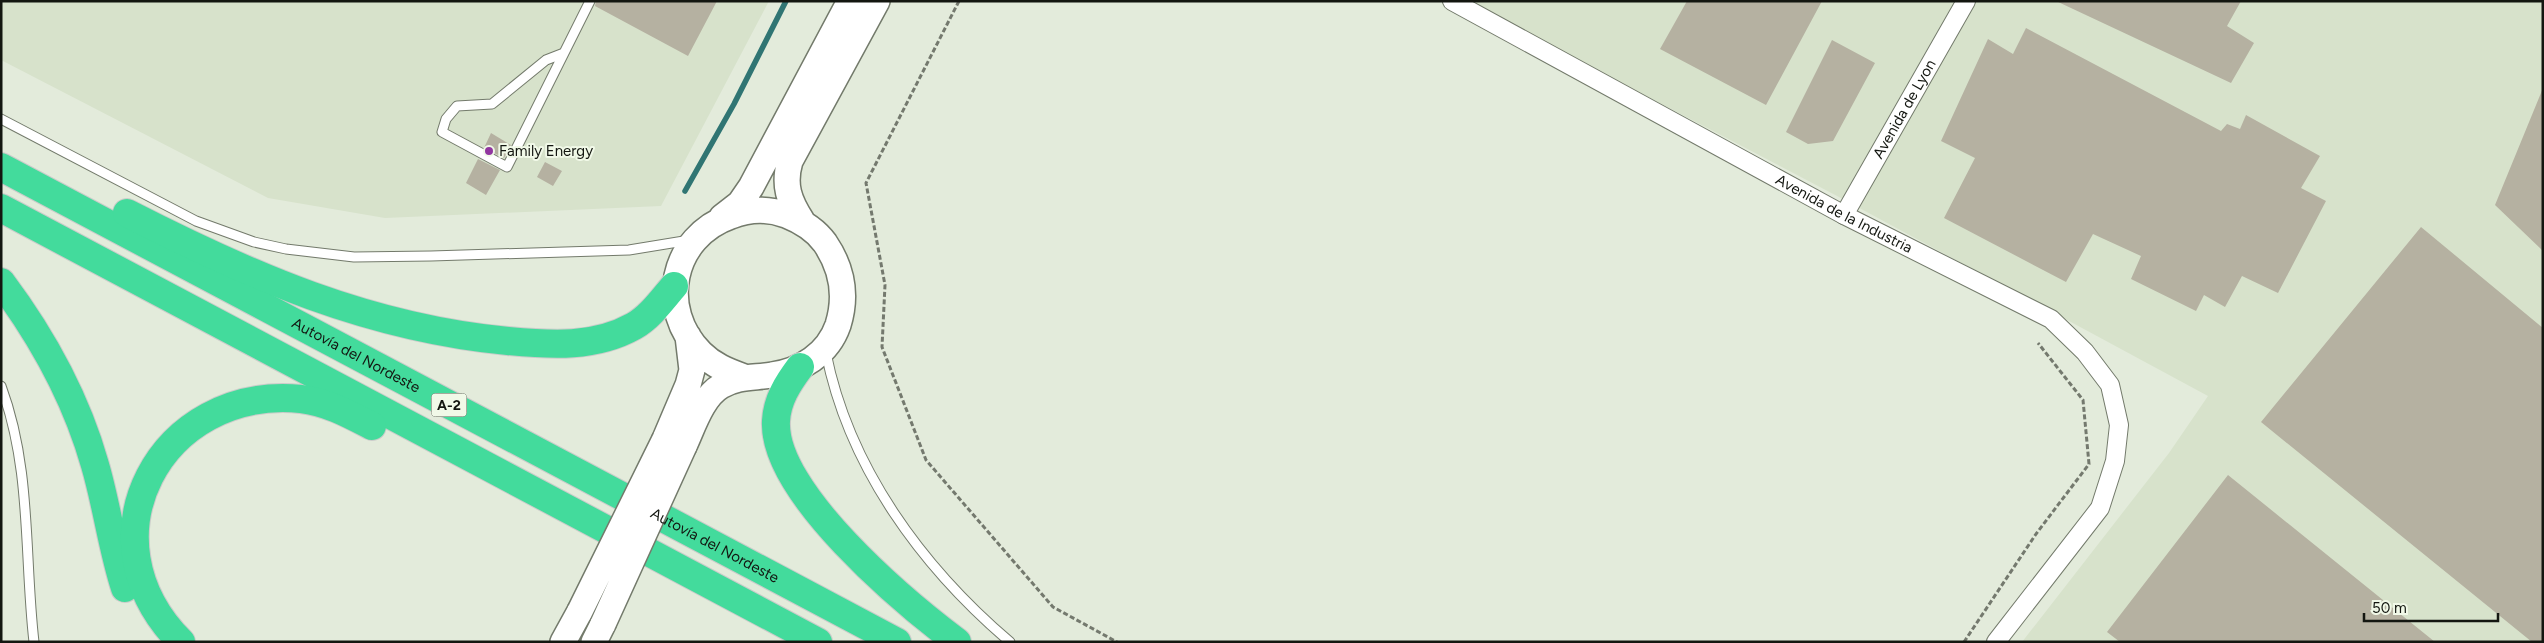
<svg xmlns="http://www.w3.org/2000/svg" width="2544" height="643" viewBox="0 0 2544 643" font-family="Figtree,sans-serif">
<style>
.built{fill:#d7e2cb}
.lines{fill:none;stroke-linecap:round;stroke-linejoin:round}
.stream{stroke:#307573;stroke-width:5.5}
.building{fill:#b5b1a1}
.service-casing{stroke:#737a6b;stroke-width:11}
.minor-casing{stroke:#737a6b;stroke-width:20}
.secondary-casing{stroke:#737a6b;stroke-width:28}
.motorway-casing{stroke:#cbccca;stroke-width:30}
.path{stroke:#74796e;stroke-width:3;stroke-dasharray:5 2.5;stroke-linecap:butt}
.service{stroke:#fff;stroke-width:9}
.minor{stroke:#fff;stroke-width:18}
.secondary{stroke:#fff;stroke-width:25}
.motorway{stroke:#43db9c;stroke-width:28}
.secondary-bridge-casing{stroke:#737a6b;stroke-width:28;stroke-linecap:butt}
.secondary-bridge{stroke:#fff;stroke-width:25}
.poi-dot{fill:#9136a0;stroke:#f1f9e8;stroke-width:2}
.labels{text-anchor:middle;stroke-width:4;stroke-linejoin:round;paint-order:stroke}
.shield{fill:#f1f9e8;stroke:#565a51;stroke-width:1}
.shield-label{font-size:14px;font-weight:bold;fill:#131610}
.street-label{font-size:15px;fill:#131610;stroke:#f1f9e8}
.poi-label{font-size:15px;fill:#131610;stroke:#f1f9e8;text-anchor:start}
</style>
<rect width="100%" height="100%" fill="#e3ebdb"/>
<path class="built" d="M1,1H769L661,206L385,218L268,198L1,60Z
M1465,1H2543V642H2022L2169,453L2208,396L1839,197Z"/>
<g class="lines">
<path class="stream" d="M685,191L734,104L786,1"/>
</g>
<path class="building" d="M596,1H717L688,56L595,6Z
M1687,1H1822L1766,105L1660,49Z
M2056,1H2241L2227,26L2254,43L2231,83Z
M2026,28L2221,131L2227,124L2240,129L2246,115L2320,156L2301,188L2326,201L2278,293L2242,276L2225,307L2204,295L2196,311L2131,279L2141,256L2093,234L2066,282L1944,218L1975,158L1941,141L1988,39L2013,54Z
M1832,40L1875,63L1833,141L1808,144L1786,132Z
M2543,88V251L2495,205Z
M491,133L511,145L504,158L484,148Z
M478,159L500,170L486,195L466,183Z
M545,162L562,171L553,186L537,177Z
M2421,227L2543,328V642H2532L2261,422Z
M2228,475L2435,642H2120L2107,632Z"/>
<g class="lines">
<g class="service-casing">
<path id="service" d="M564,53L546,60L492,104L457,106L446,119L442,132L507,167L590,1
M1,119L196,221L254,242L286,249L354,257L431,256L629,250L690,240
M826,353C849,468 922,567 1010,642
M1,386C32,469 24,556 34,642"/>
</g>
<g class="minor-casing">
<g id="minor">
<path id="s1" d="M1452,1L1844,215L2051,319L2085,352L2110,385L2119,425L2115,461L2100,508L1996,642"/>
<path id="s2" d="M1844,215L1966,1"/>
</g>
</g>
<g class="secondary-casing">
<path id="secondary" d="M722,217L740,203L751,187L850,1
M802,221C789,201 783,185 790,161L877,1
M665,439L688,385L692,370L688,336
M684,446C693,427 702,397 721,386C738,376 754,378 772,375C801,371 828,354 838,325C847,296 842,268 825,243C815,229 801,221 786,215C767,208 749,209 731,216C671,237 657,309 701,353C714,366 728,371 744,377
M563,642L580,611
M594,642L603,624"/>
</g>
<g class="motorway-casing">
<g id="motorway">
<path id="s3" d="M1,167L897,642"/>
<path d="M1,208L818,642"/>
<path d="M127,213C250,276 369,328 508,341C551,345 595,348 634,326C650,317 662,300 674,286"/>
<path d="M1,282C43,338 76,398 95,465C107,506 112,548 125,588"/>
<path d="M800,367C788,383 777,400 776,421C772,492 904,602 957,642"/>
<path d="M181,642C78,539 160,385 301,399C327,402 349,414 372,426"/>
</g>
</g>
<path class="path" d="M959,1L866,183L885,285L882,347L926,460L1053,607L1117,642
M1964,642L2036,534L2089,464L2083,400L2038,343"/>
<use href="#service" class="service"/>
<use href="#minor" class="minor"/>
<use href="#secondary" class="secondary"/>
<use href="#motorway" class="motorway"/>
<g class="secondary-bridge-casing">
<path id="secondary-bridge" d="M580,611L665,439
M603,624L684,446"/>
</g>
<use href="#secondary-bridge" class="secondary-bridge"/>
</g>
<circle class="poi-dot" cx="489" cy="151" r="5"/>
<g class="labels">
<rect class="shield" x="431.5" y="393.5" width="35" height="23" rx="4"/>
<g class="shield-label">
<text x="449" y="410">A-2</text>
</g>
<g class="street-label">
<text dy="5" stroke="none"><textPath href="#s2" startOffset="122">Avenida de Lyon</textPath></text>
<text dy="5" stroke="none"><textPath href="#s1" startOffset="446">Avenida de la Industria</textPath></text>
<text dy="5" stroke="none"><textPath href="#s3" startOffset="402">Autovía del Nordeste</textPath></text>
<text dy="5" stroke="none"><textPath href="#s3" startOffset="808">Autovía del Nordeste</textPath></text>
</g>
<g class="poi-label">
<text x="499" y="156">Family Energy</text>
</g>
</g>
<rect width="2544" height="643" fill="none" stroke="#131610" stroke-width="5"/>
<path d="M2364 613v8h134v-8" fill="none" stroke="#131610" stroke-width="2.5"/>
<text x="2372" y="613" font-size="15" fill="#131610" stroke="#f1f9e8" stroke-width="4" paint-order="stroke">50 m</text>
</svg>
